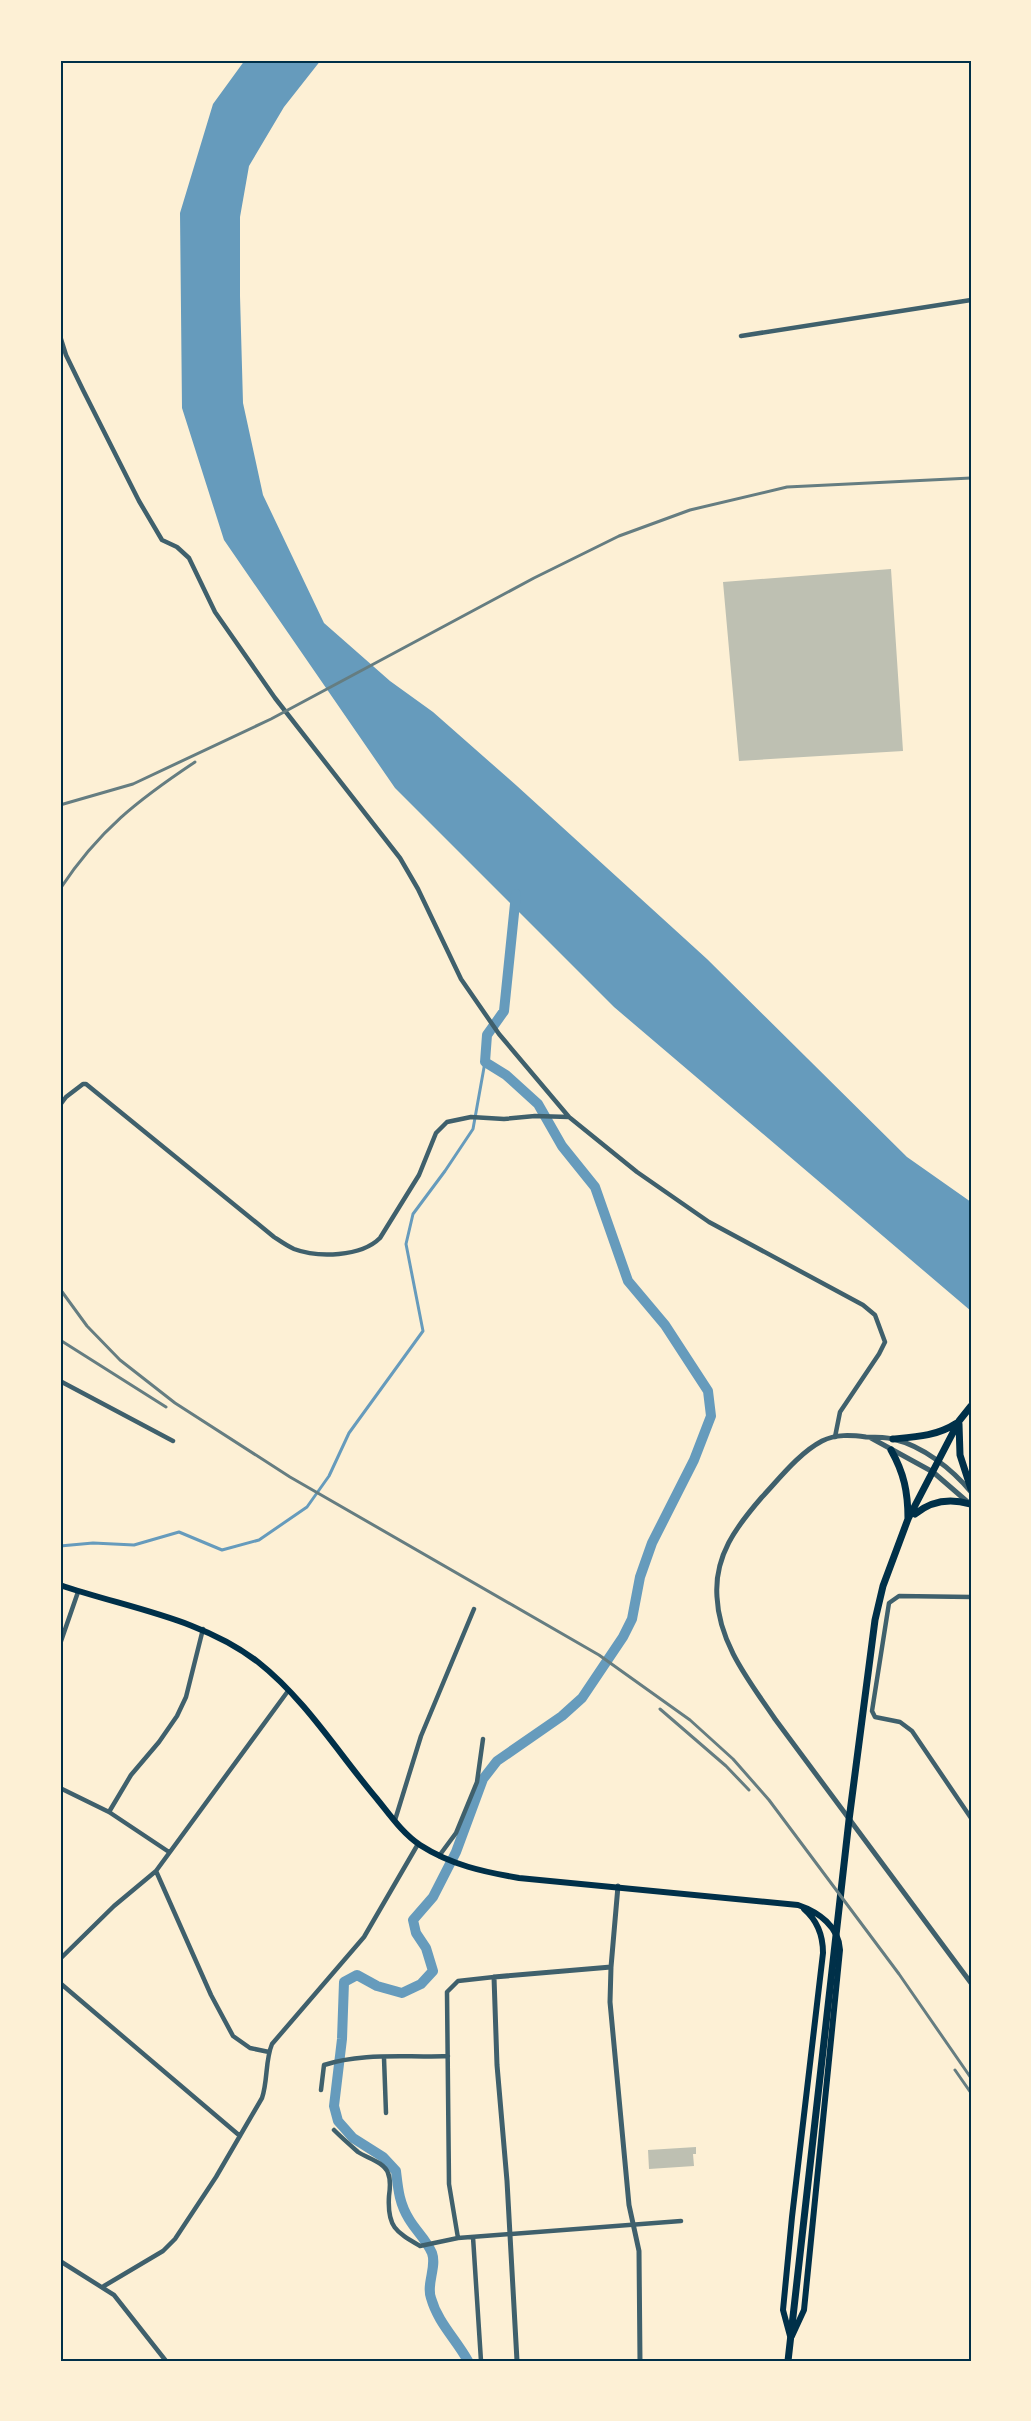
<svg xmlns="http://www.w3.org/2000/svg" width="1031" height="2421" viewBox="0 0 1031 2421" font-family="Manrope,sans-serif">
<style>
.water{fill:#669bbc}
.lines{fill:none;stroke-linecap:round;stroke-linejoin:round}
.stream{stroke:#669bbc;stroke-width:3}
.canal{stroke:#669bbc;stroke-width:10}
.building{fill:#bec0b2}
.minor{stroke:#3f606c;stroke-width:4.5}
.tertiary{stroke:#3f606c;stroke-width:5}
.secondary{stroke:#003049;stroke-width:6}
.primary{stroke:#003049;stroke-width:7}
.rail{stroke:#657d81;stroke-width:3}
.neatline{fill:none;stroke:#003049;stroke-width:2}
</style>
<rect width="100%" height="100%" fill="#fdf0d5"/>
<path class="water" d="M245,60H321L284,107L249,166L240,217V296L243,403L263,495L324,623L390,681L433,712L517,786L707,959L907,1157L971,1202V1311L614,1007L395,788L224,540L182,408L180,213L213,104Z"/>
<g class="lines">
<path class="stream" d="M60,1546L93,1543L134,1545L179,1532L222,1550L259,1540L307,1507L329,1476L349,1433L423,1331L406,1244L413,1214L445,1171L473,1129L485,1062"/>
<path class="canal" d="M468,2361C456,2339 438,2323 431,2298C426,2284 437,2267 432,2253C426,2239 416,2231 409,2219C399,2203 398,2188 396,2171L383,2157L353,2138L338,2121L334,2106L342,2039L344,1982L357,1975L377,1986L402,1993L421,1984L433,1971L426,1948L416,1933L413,1920L433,1897L456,1852L483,1779L497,1761L562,1716L582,1698L623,1637L632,1619L640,1577L652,1543L694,1460L711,1416L708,1391L665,1325L628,1281L595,1187L562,1146L538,1104L506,1075L485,1062L487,1035L504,1011L516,894"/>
</g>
<path class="building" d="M891,569L903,751L739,761L723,582Z
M696,2147V2154H693L694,2166L649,2169L648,2150Z"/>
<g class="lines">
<path class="minor" d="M60,336L66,355L83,390L139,501L162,540L177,547L189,558L215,612L275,698L400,858L418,889L461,979L499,1034L569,1117L637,1172L709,1222L863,1305L875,1315L885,1342L879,1354L840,1412L835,1437
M741,336L971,300
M60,1105L66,1097L83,1084H86L274,1237C280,1241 287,1246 294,1249C318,1258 361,1257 380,1238L419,1175L436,1133L447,1122L471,1117L504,1119L535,1116L569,1117
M60,1381L173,1441
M971,1597L899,1596L889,1603L872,1711L875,1717L900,1722L912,1731L971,1818
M60,1644L78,1592
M60,1788L109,1812L169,1852
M109,1812L131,1775L159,1742L177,1716L186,1697L203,1629
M395,1820L421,1736L474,1609
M439,1856L456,1833L477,1782L483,1739
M156,1871L211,1995L233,2036L250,2048L269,2052
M60,1959L114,1906L156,1871L288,1691
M60,1983L240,2136
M384,2058L386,2113
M321,2090L324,2065C362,2052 408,2058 448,2056
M334,2130C342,2138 350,2145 358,2152C367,2158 384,2162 388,2173C391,2180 390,2189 389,2196C387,2227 396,2232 420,2246L458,2238L681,2221
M473,2237L481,2361
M458,2238L449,2184L447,1992L458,1981L494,1977
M60,2261L114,2295L166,2361
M104,2286L163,2251L175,2239L216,2177L262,2098C268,2080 265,2061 272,2044L364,1937L418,1844"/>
<path class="tertiary" d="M871,1438L933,1472L970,1504
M971,1492C952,1469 923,1446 893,1439C885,1437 875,1437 866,1437C851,1435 836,1434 822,1441C799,1453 779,1479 762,1497C736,1527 714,1556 717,1597C719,1644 750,1682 775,1719L971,1983
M618,1886L611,1967L610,2002L629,2205L639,2251L640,2361
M517,2361L507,2181L497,2065L494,1977L611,1967"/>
<path class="secondary" d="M60,1585C127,1608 201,1618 258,1662C305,1699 339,1754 377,1799C390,1815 403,1834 420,1845C451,1865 484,1872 519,1878L798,1905C819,1912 839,1927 840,1950L804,2310L792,2336
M790,2336L783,2310L792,2217L823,1953C823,1935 818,1921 804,1909"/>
<path class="primary" d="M959,1424L960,1455L971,1489
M893,1439C916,1437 937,1436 957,1423
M891,1450C904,1473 908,1492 908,1519
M915,1514C931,1501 950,1498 970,1504
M788,2361L849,1820L875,1620L883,1586L908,1519L959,1421L971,1406"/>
<path class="rail" d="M60,805L133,784L271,719L534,578L619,536L690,510L787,487L971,478
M60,889C99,830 138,800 195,762
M60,1289L87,1326L120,1360L175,1403L290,1477L599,1655L690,1720L733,1759L769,1800L899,1974L971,2078
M60,1340L166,1407
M660,1709L726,1766L749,1790
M955,2070L971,2093"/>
</g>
<rect width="1031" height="2421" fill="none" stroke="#fdf0d5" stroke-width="123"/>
<rect x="62" y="62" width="908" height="2298" class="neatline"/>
</svg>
